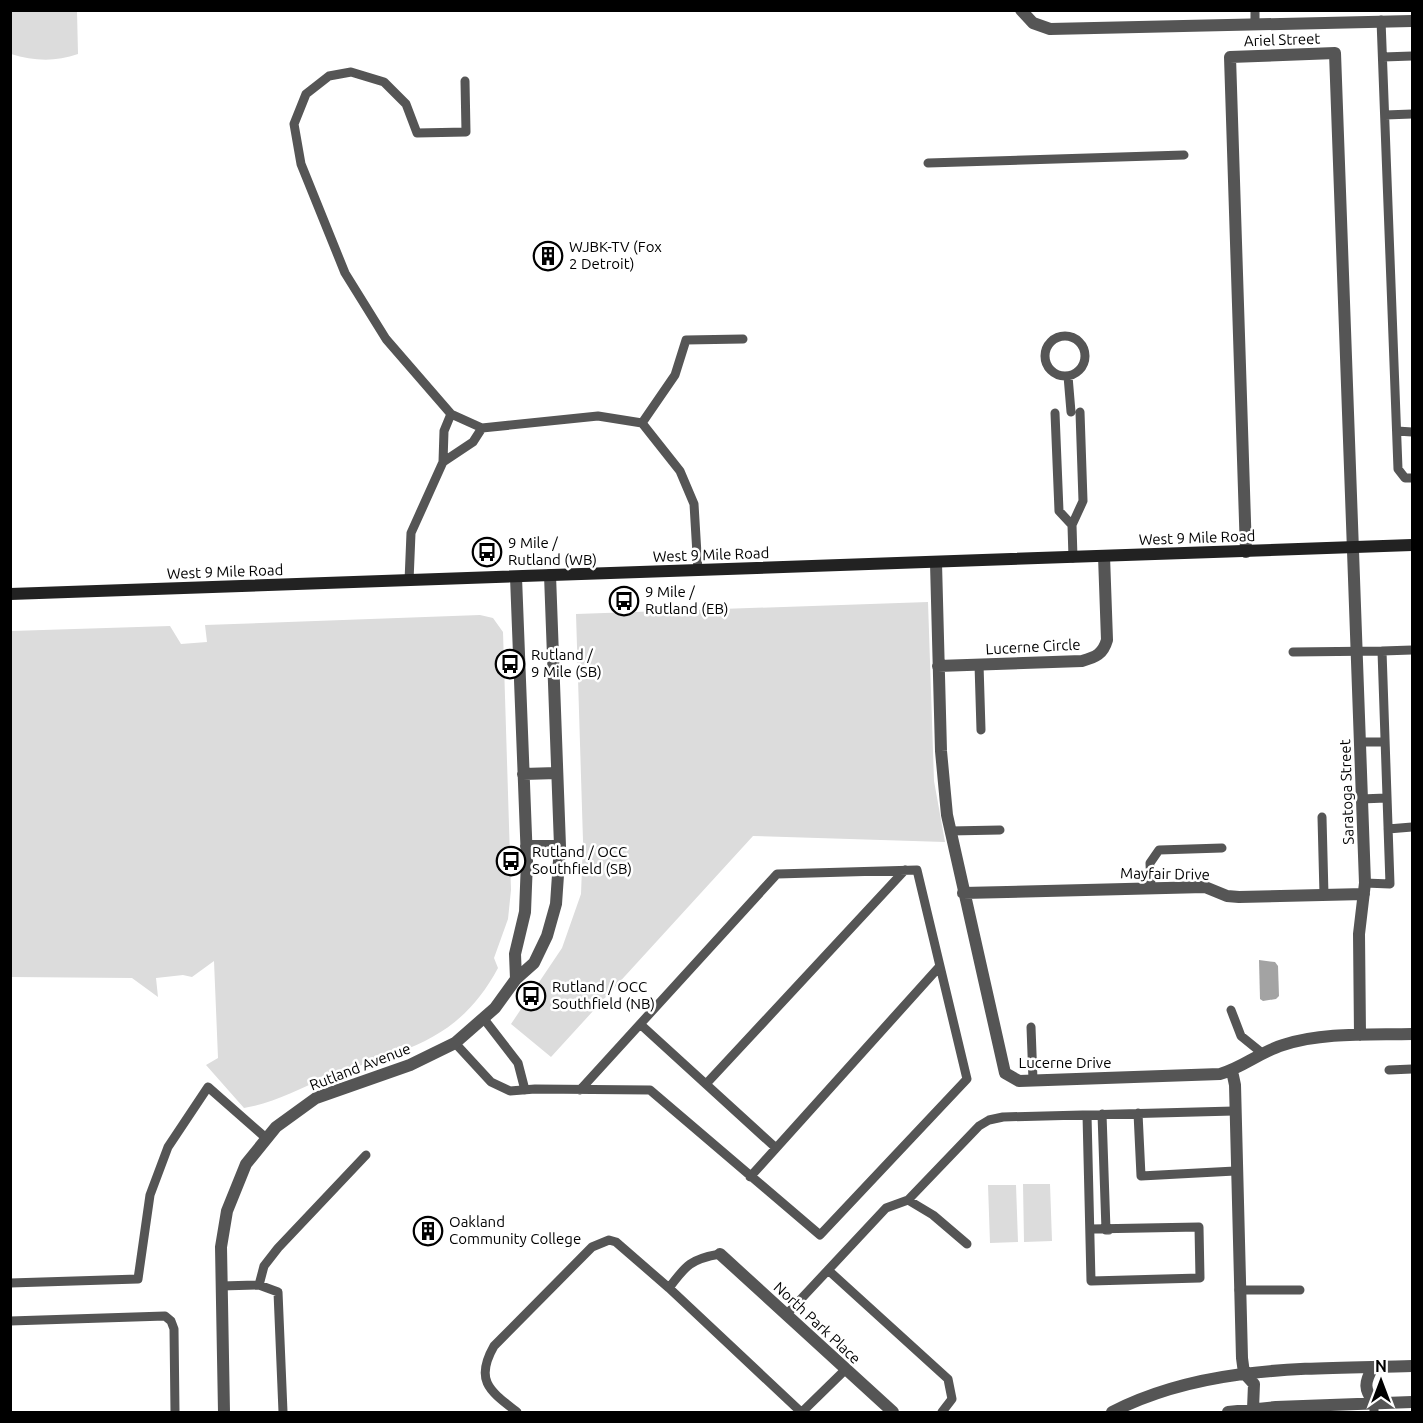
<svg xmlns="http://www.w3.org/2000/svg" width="1423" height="1423" viewBox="0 0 1423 1423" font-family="Ubuntu,sans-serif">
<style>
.green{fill:#dcdcdc}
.water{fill:#a3a3a3}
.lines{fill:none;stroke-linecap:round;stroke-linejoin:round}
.service{stroke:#555;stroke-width:9}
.minor{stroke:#555;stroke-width:12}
.secondary{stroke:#222;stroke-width:12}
.labels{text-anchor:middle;stroke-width:5;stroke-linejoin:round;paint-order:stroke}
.street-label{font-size:15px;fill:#000;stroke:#fff}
.poi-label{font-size:15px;fill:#000;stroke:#fff;text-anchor:start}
</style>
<rect width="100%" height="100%" fill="#fff"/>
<path class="green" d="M10,11H77L78,54C55,62 34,61 11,54Z
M928,602L934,781L945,842L753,836L551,1057L511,1024L562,948L581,894L583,841L576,614Z
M480,615L493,618L503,632L511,890L508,919L494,958L498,968C456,1046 400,1049 326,1078C300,1088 272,1104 244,1108L206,1065L218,1058L214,961L192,977L183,975L156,978L158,997L132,978L11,977V631L170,626L181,644L207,642L205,625Z
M1023,1184H1050L1052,1241L1024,1242Z
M988,1185H1016L1018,1242L990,1243Z"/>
<path class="water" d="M1259,960L1275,962L1278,966L1279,996L1276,999L1263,1001L1260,999Z"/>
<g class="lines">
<path class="service" d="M1255,10V23
M1381,20L1398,469L1405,478H1412
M1383,57L1412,56
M465,81L466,132L417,133L406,104L384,82L351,72L329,76L306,94L294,124L301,164L345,273L386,339L451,414L482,428L598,416L642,423L680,471L694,504L698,571
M1385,115L1412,114
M928,163L1184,155
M1045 356a20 20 0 1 1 40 0a20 20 0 1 1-40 0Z
M1068,376L1071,412
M1055,413L1059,511L1072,525
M642,423L675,375L686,340L743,339
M1397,431L1412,432
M443,462L473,442L482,428
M1073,558L1072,525L1083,501L1080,412
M409,581L411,533L443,462L444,431L451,414
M1382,651L1412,650
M1293,652L1382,651L1390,884L1365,883
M979,664L981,730
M1360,742H1385
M1361,799L1386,798
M1322,817L1324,895
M1388,829L1412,827
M950,831L1000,830
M1151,888L1150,863L1159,850L1222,848
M1231,1010L1241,1036L1262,1053
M484,1019L518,1063L525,1090
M640,1024L776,1148
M1031,1027L1033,1080
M455,1043L491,1082L510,1091L535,1089L650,1090L820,1235L967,1079L917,870L777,874L580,1090
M1389,1070L1412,1069
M706,1084L905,870
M1138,1113L1141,1176L1235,1171
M1102,1114L1106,1230H1109
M1087,1115L1091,1281L1200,1278L1199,1227L1090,1229
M750,1177L940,966
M908,1200L933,1215L967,1244
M828,1270L948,1379L952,1399L942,1412
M10,1283L138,1279L150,1195L168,1147L208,1087L266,1138
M259,1285L264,1266L278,1248L366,1155
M221,1286L259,1285L278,1292L283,1412
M669,1288L801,1412
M1239,1290H1300
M786,1315L886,1208L908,1200L979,1126L989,1120L1003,1117L1234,1111
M10,1321L165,1316L171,1321L174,1329L175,1412
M517,1412C490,1391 474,1381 494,1346L592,1247L609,1240L616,1242L669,1288C686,1265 691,1259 720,1254
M802,1412L845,1370
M1374,1412V1403"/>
<path class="minor" d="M1021,10L1033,23L1050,29L1412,21
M1246,552L1230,57L1335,53L1365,883L1359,934L1360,1035
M936,563L941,751L947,815L1005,1073L1019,1081L1220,1074C1242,1068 1260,1052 1283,1045C1323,1032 1370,1035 1412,1034
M516,577L527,861L525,912L515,954L516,979
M938,666L1082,661C1096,657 1103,654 1107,640L1104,556
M523,774L557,773
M526,846H560
M963,893L1205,887L1227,896L1239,897L1364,894
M1232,1071L1235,1085L1242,1358L1244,1373L1254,1384L1253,1409
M720,1254L893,1412
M1373,1367C1364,1383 1364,1389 1374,1403
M224,1412L221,1247L227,1211L246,1164L276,1127L316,1098L410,1065L455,1043L495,1008L516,979L534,963L547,936L556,904L560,846L550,575
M1112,1412C1206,1364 1310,1369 1412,1366
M1228,1412L1276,1407L1412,1402"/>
<path class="secondary" d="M10,594L1412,545"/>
</g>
<defs>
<g id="building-ring" transform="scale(1.5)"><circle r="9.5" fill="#fff" stroke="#000" stroke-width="1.5"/><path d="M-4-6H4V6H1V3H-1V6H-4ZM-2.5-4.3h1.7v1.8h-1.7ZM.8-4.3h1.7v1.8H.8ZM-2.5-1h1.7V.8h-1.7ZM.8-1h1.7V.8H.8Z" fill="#000"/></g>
<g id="bus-ring" transform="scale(1.5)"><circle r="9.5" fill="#fff" stroke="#000" stroke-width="1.5"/><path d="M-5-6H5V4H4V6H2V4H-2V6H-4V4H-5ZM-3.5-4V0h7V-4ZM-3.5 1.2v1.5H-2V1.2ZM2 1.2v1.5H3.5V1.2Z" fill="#000"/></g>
</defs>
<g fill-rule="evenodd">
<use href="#building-ring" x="548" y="256"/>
<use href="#bus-ring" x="487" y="552"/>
<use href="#bus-ring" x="624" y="601"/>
<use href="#bus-ring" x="510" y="664"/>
<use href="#bus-ring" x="511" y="861"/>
<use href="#bus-ring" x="531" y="996"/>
<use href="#building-ring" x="428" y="1231"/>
</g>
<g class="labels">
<g class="street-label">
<text transform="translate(1282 40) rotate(-2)" y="5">Ariel Street</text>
<text transform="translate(1197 538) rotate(-2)" y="5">West 9 Mile Road</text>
<text transform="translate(711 555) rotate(-2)" y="5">West 9 Mile Road</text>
<text transform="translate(225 572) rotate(-2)" y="5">West 9 Mile Road</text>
<text transform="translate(1033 647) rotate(-3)" y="5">Lucerne Circle</text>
<text transform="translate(1347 792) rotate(-92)" y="5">Saratoga Street</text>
<text transform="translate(1165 874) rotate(1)" y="5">Mayfair Drive</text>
<text x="1065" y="1068">Lucerne Drive</text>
<text transform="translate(360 1067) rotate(-21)" y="5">Rutland Avenue</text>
<text transform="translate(817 1323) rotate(43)" y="5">North Park Place</text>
</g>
<g class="poi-label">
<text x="569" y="252">WJBK-TV (Fox<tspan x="569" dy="17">2 Detroit)</tspan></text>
<text x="508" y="548">9 Mile /<tspan x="508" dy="17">Rutland (WB)</tspan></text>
<text x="645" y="597">9 Mile /<tspan x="645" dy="17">Rutland (EB)</tspan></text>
<text x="531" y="660">Rutland /<tspan x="531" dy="17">9 Mile (SB)</tspan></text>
<text x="532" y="857">Rutland / OCC<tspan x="532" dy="17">Southfield (SB)</tspan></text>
<text x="552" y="992">Rutland / OCC<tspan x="552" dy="17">Southfield (NB)</tspan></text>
<text x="449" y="1227">Oakland<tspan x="449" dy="17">Community College</tspan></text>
</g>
</g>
<rect width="1423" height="1423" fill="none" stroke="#000000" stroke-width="24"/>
<g transform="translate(1381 1381)" stroke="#ffffff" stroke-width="4.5" paint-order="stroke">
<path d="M0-4.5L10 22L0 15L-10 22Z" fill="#000000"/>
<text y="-9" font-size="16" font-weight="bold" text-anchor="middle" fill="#000000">N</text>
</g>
</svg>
